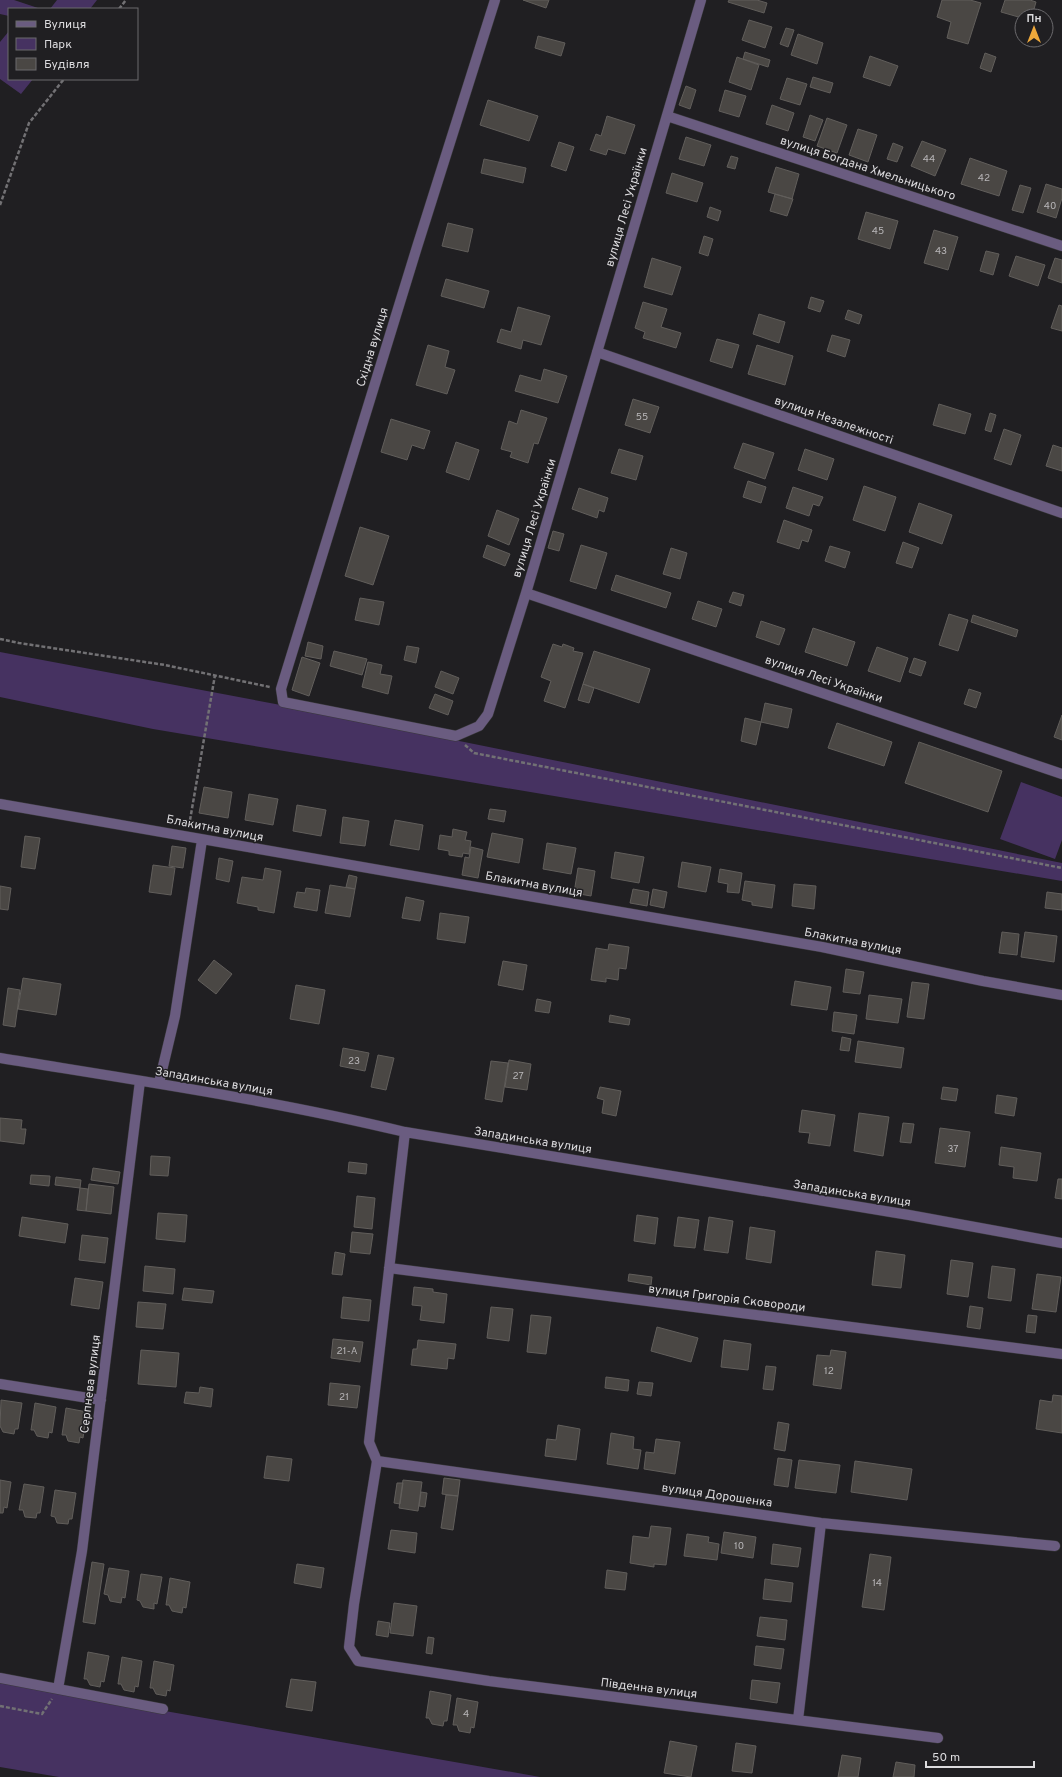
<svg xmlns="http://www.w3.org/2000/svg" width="1062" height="1777" viewBox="0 0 1062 1777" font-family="Overpass,sans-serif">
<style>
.green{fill:#463261}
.building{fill:#4a4744;stroke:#615e5b}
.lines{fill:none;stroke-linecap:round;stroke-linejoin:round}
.minor-casing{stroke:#3a393c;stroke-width:11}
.path{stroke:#727174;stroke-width:2.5;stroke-dasharray:4 2;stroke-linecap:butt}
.minor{stroke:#6a5c80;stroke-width:10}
.labels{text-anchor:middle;stroke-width:3;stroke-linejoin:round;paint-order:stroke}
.number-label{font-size:10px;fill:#b8b6b8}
.street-label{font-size:12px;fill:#dcdbde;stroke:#201f22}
</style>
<rect width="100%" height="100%" fill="#201f22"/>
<path class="green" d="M0,0H14L41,9H9V16L0,14Z
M57,0H97L90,9H50Z
M9,31V79H33L21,94L0,79V42Z
M0,652L286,706L1062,863V881L153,729L0,697Z
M1021,782L1062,797V840L1055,859L1000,839Z
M0,1682L540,1777H59L0,1767Z"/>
<path class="building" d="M523,0H549L546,8Z
M729,0H757L767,3L764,13L728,2Z
M942,0H970L981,3L968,44L947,38L951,22L937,17Z
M1005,0H1030L1036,2L1032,16H1022V18L1001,12Z
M749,20L772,27L765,48L742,40Z
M786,28L794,30L788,47L780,44Z
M798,34L823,43L817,64L791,55Z
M538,36L565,43L561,56L535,48Z
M745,52L770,60L768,67L743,59Z
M985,53L996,57L991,72L980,68Z
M870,56L898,66L890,86L863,77Z
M737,57L759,65L751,90L729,82Z
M813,77L833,83L830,93L810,87Z
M787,78L807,84L800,105L780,99Z
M686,86L696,90L690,109L679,105Z
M725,90L746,96L739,117L719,111Z
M488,100L538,116L529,141L480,125Z
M772,105L794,113L788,131L766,124Z
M810,115L823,120L815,141L803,137Z
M607,116L635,125L625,154L608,149L606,155L590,150L596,134L601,136Z
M827,118L847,125L837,153L817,146Z
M858,129L877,135L868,162L849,155Z
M686,137L711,145L704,166L679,159Z
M922,141L946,150L935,176L911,166Z
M559,142L574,147L566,171L551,166Z
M893,143L903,147L897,162L887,159Z
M731,156L738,158L735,169L727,167Z
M970,158L1007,171L999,196L961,184Z
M484,159L526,168L523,183L481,173Z
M776,167L799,174L792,199L768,192Z
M672,173L703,183L697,202L666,193Z
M1046,184L1062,189V198L1056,218L1037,212Z
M1020,185L1031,188L1023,213L1012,210Z
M775,194L793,199L787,216L770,211Z
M710,207L721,211L718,221L707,217Z
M866,212L898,221L890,249L858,239Z
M448,223L473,229L468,252L442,246Z
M934,230L958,237L948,270L924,263Z
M704,236L713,239L708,256L699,253Z
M986,251L999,254L993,275L980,271Z
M1016,256L1045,265L1038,286L1009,276Z
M652,258L681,267L672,295L644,287Z
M1055,258L1062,260V283L1048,278Z
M446,279L489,291L484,308L441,296Z
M811,297L824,301L820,312L808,308Z
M643,302L667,309L661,327L681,333L676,348L643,338L645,332L635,328Z
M1059,305L1062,306V331L1051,328Z
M518,307L550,316L541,345L523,340L521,349L497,342L501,329L511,332Z
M848,310L862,315L859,324L845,319Z
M759,314L785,322L779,343L753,334Z
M832,335L850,340L845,357L827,351Z
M717,339L739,345L732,368L710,361Z
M428,345L449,351L445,367L455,370L447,394L416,385Z
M757,345L793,356L785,385L748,374Z
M544,369L567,376L558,403L515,391L520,375L541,381Z
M633,399L659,407L650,433L625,425Z
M939,404L971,414L965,434L933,425Z
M521,410L547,418L538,444L534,443L528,463L510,457L512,452L501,449L509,421L517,424Z
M990,413L996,415L991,432L985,430Z
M391,419L430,431L424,449L412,445L407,460L381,452Z
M1004,429L1021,435L1011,465L994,459Z
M456,442L479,450L469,480L446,472Z
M743,443L774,453L765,479L734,468Z
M1053,445L1062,448V471L1046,466Z
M619,449L643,456L636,480L611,473Z
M805,449L834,459L827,480L798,470Z
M748,481L766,487L761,503L743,497Z
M864,486L896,497L885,531L853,520Z
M793,487L823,497L819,506L813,504L809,516L786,508Z
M579,488L608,498L604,512L599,510L597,518L572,509Z
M919,503L952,515L942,544L909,532Z
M497,510L519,519L509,545L488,536Z
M784,520L812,530L808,542L802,540L799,549L777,542Z
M360,527L389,536L373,585L345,576Z
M553,531L564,534L559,551L548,548Z
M903,542L919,548L912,568L896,563Z
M487,545L510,554L505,566L483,557Z
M581,545L607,553L596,589L570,581Z
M830,546L850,552L845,568L825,561Z
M671,548L687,553L680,579L663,574Z
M616,575L671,593L666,608L611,590Z
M733,592L744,595L741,606L729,602Z
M360,598L384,602L379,625L355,620Z
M698,601L722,609L716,627L692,619Z
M949,614L968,620L958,651L939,645Z
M973,615L1018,630L1016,637L971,622Z
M761,621L785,629L779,645L756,637Z
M813,628L855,642L847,666L805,652Z
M308,642L323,646L321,659L305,656Z
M553,644L562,647L563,644L574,648L573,651L583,653L565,708L544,701L551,681L541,677Z
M407,646L419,648L416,663L404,660Z
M877,647L908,658L900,682L868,671Z
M334,651L367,659L362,675L330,666Z
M594,651L650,669L639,703L583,684Z
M302,657L320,663L309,696L292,690Z
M914,658L926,662L921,676L909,672Z
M368,662L382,665L380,674L392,676L388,694L362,687Z
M441,671L459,678L453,694L435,687Z
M583,684L594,688L589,703L578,700Z
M969,689L981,693L976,708L964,704Z
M435,694L453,701L448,715L429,708Z
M765,703L792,709L788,728L761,722Z
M1062,715V740L1054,737Z
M745,718L761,722L756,745L741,741Z
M837,723L892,742L884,766L828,748Z
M919,742L1002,771L988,812L905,783Z
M204,787L232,792L228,818L199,813Z
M249,794L278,799L273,825L245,820Z
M297,805L326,810L321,836L293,831Z
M490,809L506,811L504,822L488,819Z
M343,817L369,821L365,846L340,843Z
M395,820L423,825L419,850L390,845Z
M453,829L467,832L465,840L471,841L469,854L463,853L462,857L449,855V851L438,849L440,835L452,837Z
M492,833L523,839L519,863L487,857Z
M25,836L40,838L35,869L21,867Z
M547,843L576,848L571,874L543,869Z
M172,846L186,848L183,868L169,866Z
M471,847L483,850L478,878L462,875L465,857L469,858Z
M615,852L644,857L639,883L611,878Z
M219,858L233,861L229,882L216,879Z
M682,862L711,867L706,892L678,887Z
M153,865L175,868L171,895L149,892Z
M265,868L281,871L274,913L258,910V907L237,903L242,877L263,880Z
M578,868L595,871L591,896L574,893Z
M720,869L742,873L739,893L727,892L728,884L718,882Z
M349,875L357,877L355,889L346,887Z
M745,881L775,885L772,908L752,905V902L742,900Z
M794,884L816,886L814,909L792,906Z
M330,885L355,889L350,917L325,913Z
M0,886L11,888L8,910L0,909Z
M306,888L320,890L317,911L294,907L297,892L305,893Z
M633,889L649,892L647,906L630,903Z
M653,889L667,892L664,908L650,905Z
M1047,892L1062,894V910L1045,908Z
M406,897L424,901L420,921L402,918Z
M440,913L469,917L465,943L437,939Z
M1002,932L1019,934L1017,955L999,953Z
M1025,932L1057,936L1054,962L1021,957Z
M609,944L629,947L626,969L619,968L618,980L606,978V982L591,980L596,948L608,950Z
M214,960L232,974L216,994L198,980Z
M503,961L527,965L523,990L498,985Z
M846,969L864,972L860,994L843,992Z
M23,978L61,984L56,1015L18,1009Z
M795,981L831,987L827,1010L791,1005Z
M912,982L929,984L924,1019L907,1017Z
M296,985L325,990L319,1024L290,1019Z
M8,988L20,990L15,1027L3,1025Z
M869,995L902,999L898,1023L866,1019Z
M537,999L551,1002L549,1013L535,1011Z
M834,1012L857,1015L854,1034L832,1031Z
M610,1015L630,1019L629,1025L609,1022Z
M842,1037L851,1039L849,1051L840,1050Z
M858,1041L904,1048L901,1068L855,1062Z
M343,1048L369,1053L365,1071L340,1066Z
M378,1055L394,1058L386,1090L371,1087Z
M509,1060L531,1064L527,1090L505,1087Z
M491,1061L508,1063L502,1102L485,1099Z
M600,1087L621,1091L616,1116L602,1113L604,1100L597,1098Z
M943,1087L958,1089L956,1101L941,1099Z
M997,1095L1017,1098L1014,1116L995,1113Z
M802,1110L835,1115L830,1146L808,1143L810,1133L799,1132Z
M859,1113L889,1117L883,1156L854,1151Z
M0,1118L22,1120L21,1129H26L24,1144L0,1141Z
M903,1123L914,1124L911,1143L900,1142Z
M940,1128L970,1132L965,1167L935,1163Z
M1001,1147L1041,1153L1037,1181L1013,1178L1014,1167L999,1165Z
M151,1156L170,1157L168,1176L150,1175Z
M349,1162L367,1164L366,1174L348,1172Z
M93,1168L120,1172L118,1184L91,1180Z
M31,1175L50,1176L49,1186L30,1184Z
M56,1177L81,1180L80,1188L55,1185Z
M1058,1179H1062V1199L1055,1198Z
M89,1184L114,1187L111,1214L86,1211Z
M80,1188L88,1189L86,1211L77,1210Z
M357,1196L375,1198L372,1229L354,1227Z
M158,1213L187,1215L185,1242L156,1239Z
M637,1215L658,1218L655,1244L634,1241Z
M22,1217L68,1224L65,1243L19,1236Z
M678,1217L699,1220L695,1248L674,1246Z
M709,1217L733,1221L728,1253L704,1250Z
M750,1227L775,1231L771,1263L746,1259Z
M352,1232L373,1234L370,1254L350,1252Z
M82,1235L108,1238L105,1263L79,1260Z
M876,1251L905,1255L901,1288L872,1285Z
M335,1252L345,1254L342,1275L332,1274Z
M951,1260L973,1263L968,1297L947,1294Z
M145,1266L175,1269L173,1294L143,1291Z
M992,1266L1015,1269L1011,1301L988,1298Z
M629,1274L652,1277L651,1285L628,1281Z
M1037,1274L1061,1277L1056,1312L1032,1309Z
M75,1278L103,1282L99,1309L71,1305Z
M414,1287L433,1289V1292L447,1294L444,1323L420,1320L422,1306L412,1305Z
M184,1288L214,1291L212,1303L182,1300Z
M343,1297L371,1300L369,1321L341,1318Z
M138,1302L166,1304L163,1329L136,1327Z
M970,1306L983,1308L980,1329L967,1327Z
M491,1307L513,1309L509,1341L487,1338Z
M531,1315L551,1317L546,1354L527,1352Z
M1028,1315L1037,1316L1035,1333L1026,1332Z
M657,1327L698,1338L691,1362L651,1351Z
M333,1339L363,1342L360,1362L331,1358Z
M418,1340L456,1344L454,1359L448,1358L447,1369L411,1365L413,1349H417Z
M724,1340L751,1344L748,1370L721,1367Z
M141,1350L179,1353L176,1387L138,1384Z
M831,1350L846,1352L841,1389L813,1385L817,1355L830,1356Z
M766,1366L776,1367L773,1390L763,1389Z
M606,1377L629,1380L628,1391L605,1388Z
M639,1382L653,1383L651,1396L637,1394Z
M330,1383L360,1386L357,1408L328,1405Z
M200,1387L213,1389L211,1407L184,1403L186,1392L199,1393Z
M1053,1395L1062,1396V1433L1036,1429L1040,1400L1052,1402Z
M1,1400L22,1403L18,1429H15L14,1434L3,1432L0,1426Z
M35,1403L56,1407L52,1433L49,1432L48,1438L37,1436L34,1430H31Z
M66,1408L87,1412L83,1438L80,1437L79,1443L68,1441L66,1435H62Z
M778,1422L789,1424L785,1451L774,1449Z
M558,1425L580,1429L576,1460L545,1456L547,1439L556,1440Z
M611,1433L634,1437L633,1449L641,1450L638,1469L607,1464Z
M656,1439L680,1442L675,1474L644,1469L646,1452L654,1453Z
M267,1456L292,1459L289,1481L264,1478Z
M778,1458L792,1460L788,1487L774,1485Z
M799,1460L840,1465L836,1493L795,1488Z
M855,1461L912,1469L907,1500L851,1492Z
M444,1478L460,1480L458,1496L442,1494Z
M0,1480L11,1482L7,1508L4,1507L3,1513H0Z
M403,1480L422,1482L418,1511L399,1508Z
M397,1483H403L400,1504L394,1503Z
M24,1484L44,1487L40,1513H37L36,1518L25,1517L23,1510H19Z
M55,1490L76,1493L72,1519H69L68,1524L57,1523L55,1517L51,1516Z
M421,1492L427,1493L425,1507L419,1506Z
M446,1495L458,1496L453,1530L441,1528Z
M651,1526L671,1528L666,1565L654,1564V1567L630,1563L633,1536L649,1538Z
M391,1530L417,1533L415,1553L388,1549Z
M724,1532L756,1537L753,1558L721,1553Z
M687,1534L709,1537L708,1542L719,1544L717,1560L684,1556Z
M773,1544L801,1548L798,1567L771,1564Z
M870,1554L891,1557L884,1610L862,1607Z
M92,1562L104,1564L95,1624L83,1622Z
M297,1564L324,1568L321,1588L294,1583Z
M109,1568L129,1571L125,1598L122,1597L121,1603L110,1601L108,1595L104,1594Z
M607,1570L627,1573L625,1590L605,1588Z
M141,1574L162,1577L157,1604L154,1603V1609L143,1607L140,1601L137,1600Z
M170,1578L190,1582L186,1608L183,1607L182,1613L172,1611L169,1605H166Z
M765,1579L793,1583L791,1602L763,1599Z
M394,1603L417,1606L413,1636L390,1633Z
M760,1617L787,1620L785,1640L757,1636Z
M378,1621L390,1623L388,1637L376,1635Z
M428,1637L434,1638L432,1654L426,1653Z
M756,1646L784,1649L781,1669L754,1665Z
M88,1652L109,1656L104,1682L101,1681L100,1687L90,1685L87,1679H84Z
M122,1657L142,1661L138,1687L135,1686L134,1692L124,1690L121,1684H118Z
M154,1661L174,1665L170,1691L167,1690L166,1696L156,1694L153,1688H150Z
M291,1679L316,1682L312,1711L286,1707Z
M752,1680L780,1683L777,1703L750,1699Z
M430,1691L451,1695L447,1721H444L443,1726L432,1724L429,1718H426Z
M457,1698L478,1702L474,1728L471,1727L470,1733L459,1731L457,1725H453Z
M670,1741L697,1746L691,1777L664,1773Z
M736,1743L756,1746L752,1773L732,1771Z
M842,1755L861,1758L858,1777H838Z
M896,1762L915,1765L914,1777H893Z"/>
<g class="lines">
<g class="minor-casing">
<path id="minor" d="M495,0L417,247L281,689L283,702L456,736L479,726L488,714L526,593
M701,0L526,593L1062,774
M667,116L1062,246
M597,352L1062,513
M0,804L822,947L983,981L1062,995
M0,1058C135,1080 272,1100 405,1132L909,1215L1062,1243
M159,1083L175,1016L202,840
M405,1132L369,1442L377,1461L354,1604L349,1647L358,1661L489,1681L938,1738
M389,1268L1062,1354
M0,1384L101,1400
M377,1461L821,1523L1055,1546
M0,1678L163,1709
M58,1689L82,1551L140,1081
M798,1720L821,1523"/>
</g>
<path class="path" d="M119,9L126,0
M0,205L29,123L64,79
M0,639L19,643L165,665L270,687
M465,745L474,753L1062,868
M189,826L215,675
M0,1706L42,1714L52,1699"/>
<use href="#minor" class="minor"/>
</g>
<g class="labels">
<g class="number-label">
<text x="929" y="162">44</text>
<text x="984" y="181">42</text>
<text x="1050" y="209">40</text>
<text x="878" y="234">45</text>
<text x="941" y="254">43</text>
<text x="642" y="420">55</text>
<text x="354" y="1064">23</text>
<text x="518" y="1079">27</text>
<text x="953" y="1152">37</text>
<text x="347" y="1354">21-А</text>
<text x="829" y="1374">12</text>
<text x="344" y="1400">21</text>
<text x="739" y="1549">10</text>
<text x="877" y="1586">14</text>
<text x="466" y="1717">4</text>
</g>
<g class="street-label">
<text transform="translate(868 168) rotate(18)" y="4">вулиця Богдана Хмельницького</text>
<text transform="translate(626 207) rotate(-74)" y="4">вулиця Лесі Українки</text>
<text transform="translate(372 347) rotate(-73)" y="4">Східна вулиця</text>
<text transform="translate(834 420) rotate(19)" y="4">вулиця Незалежності</text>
<text transform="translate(534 518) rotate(-73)" y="4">вулиця Лесі Українки</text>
<text transform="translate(824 679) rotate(19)" y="4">вулиця Лесі Українки</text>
<text transform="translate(215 828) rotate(11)" y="4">Блакитна вулиця</text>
<text transform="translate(534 884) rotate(10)" y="4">Блакитна вулиця</text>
<text transform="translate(853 941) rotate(11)" y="4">Блакитна вулиця</text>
<text transform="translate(214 1081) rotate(10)" y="4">Западинська вулиця</text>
<text transform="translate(533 1140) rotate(9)" y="4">Западинська вулиця</text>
<text transform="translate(852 1193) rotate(9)" y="4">Западинська вулиця</text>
<text transform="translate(727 1298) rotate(7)" y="4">вулиця Григорія Сковороди</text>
<text transform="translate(90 1384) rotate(-83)" y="4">Серпнева вулиця</text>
<text transform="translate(717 1495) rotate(8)" y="4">вулиця Дорошенка</text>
<text transform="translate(649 1688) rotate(7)" y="4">Південна вулиця</text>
</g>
</g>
<rect x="8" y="8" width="130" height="72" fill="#201f22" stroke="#6b6a6d"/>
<rect x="16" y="21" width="20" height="6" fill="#6a5c80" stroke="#6b6a6d"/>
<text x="44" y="28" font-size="12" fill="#dcdbde">Вулиця</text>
<rect x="16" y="38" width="20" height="12" fill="#463261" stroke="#6b6a6d"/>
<text x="44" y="48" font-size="12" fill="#dcdbde">Парк</text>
<rect x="16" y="58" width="20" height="12" fill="#4a4744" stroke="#6b6a6d"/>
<text x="44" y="68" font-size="12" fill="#dcdbde">Будівля</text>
<g transform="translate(1034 28)"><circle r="19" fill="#201f22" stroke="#6b6a6d"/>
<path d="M0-3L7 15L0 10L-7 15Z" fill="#eda83b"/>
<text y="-6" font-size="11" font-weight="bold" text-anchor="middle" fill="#dcdbde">Пн</text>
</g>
<path d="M926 1761v6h108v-6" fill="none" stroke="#dcdbde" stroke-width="2"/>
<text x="932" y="1761" font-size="12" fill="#dcdbde" stroke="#201f22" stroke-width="3" paint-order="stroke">50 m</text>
</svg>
